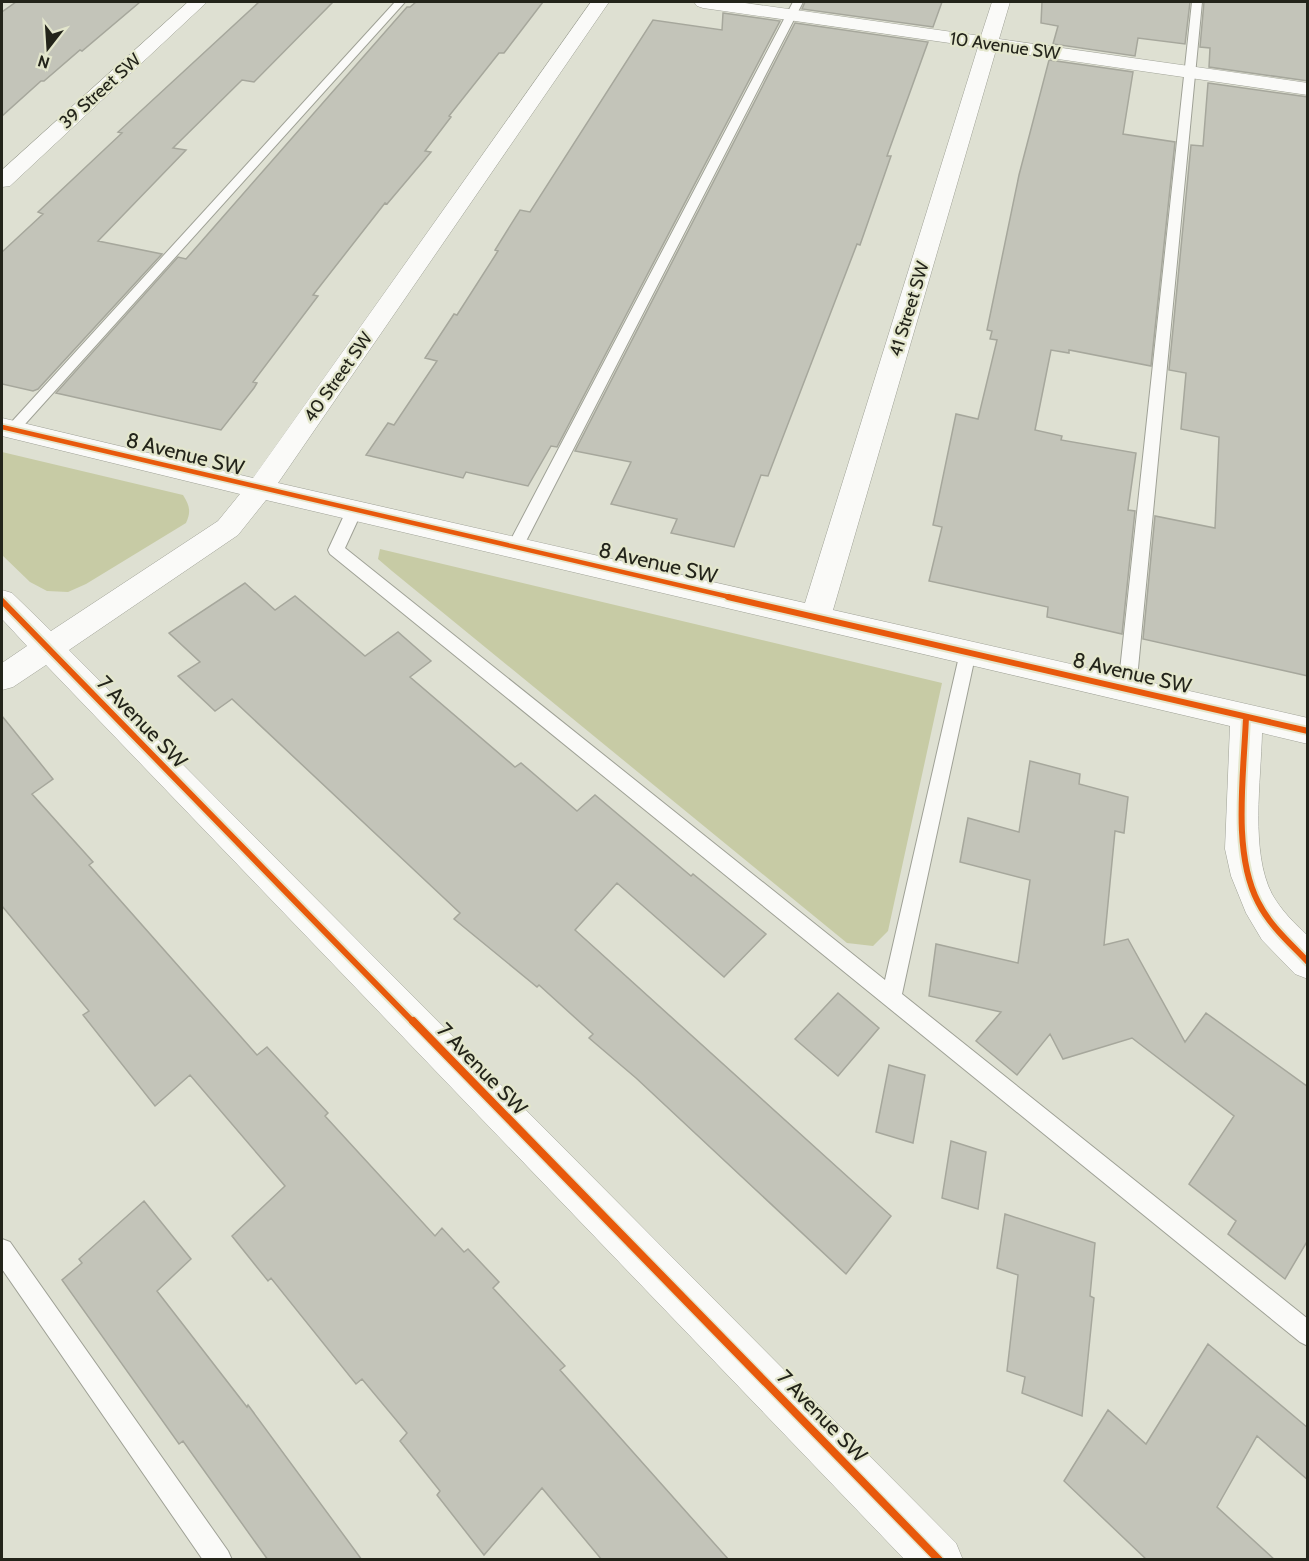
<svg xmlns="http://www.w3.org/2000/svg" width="1309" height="1561" viewBox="0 0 1309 1561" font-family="Cabin,sans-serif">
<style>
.green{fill:#c7cba5}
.building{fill:#c3c4b9;stroke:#a6a79c;stroke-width:1.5}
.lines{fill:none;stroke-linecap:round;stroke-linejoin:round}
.service-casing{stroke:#9fa196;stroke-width:2}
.minor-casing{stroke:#9fa196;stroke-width:1}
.service{fill:#fafaf8;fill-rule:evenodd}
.minor{fill:#fafaf8;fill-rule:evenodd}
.cycleway-far2-casing{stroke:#e3e6cc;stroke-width:8}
.cycleway-far1-casing{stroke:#e3e6cc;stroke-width:10}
.cycleway-casing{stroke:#e3e6cc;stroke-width:11}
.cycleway-far2{stroke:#e8590c;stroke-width:4.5}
.cycleway-far1{stroke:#e8590c;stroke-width:6}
.cycleway{stroke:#e8590c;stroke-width:8}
.labels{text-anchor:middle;stroke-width:4.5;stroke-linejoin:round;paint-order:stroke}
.far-street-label{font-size:18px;fill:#23241a;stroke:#e3e6cc}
.street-label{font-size:21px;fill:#23241a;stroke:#e3e6cc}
</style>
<rect width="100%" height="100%" fill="#dee0d2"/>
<path class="green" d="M2,452L183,495C190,506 191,512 186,523L86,584L68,592L47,591L30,582L2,555Z
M380,549L942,683L888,931L873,946L847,943L392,571L378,559Z"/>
<path class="building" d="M16,2H140L82,51L80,50L44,81H41L2,116V12Z
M259,2H333L254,82L242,80L173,148L186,150L98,241L162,254L38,389L33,391L2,384V252L43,214L38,212L122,133L118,132Z
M416,2H543L504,53H499L449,116L451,117L425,151L431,152L387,204L385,203L313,295L318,296L253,382L257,383L254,388L221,430L56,393L178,257L186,259L407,7H410Z
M805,2H942L933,27L802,9Z
M1042,2H1190L1185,44L1138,38L1135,56L1053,44L1058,26L1041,23Z
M1204,2H1308V81L1209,67L1210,48L1200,47Z
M723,13L780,21L557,447L551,446L528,486L466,472L463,478L366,455L388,423L394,425L437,361L425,358L454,314L457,315L498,251L495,250L520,210L530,212L653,20L722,30Z
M795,23L928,42L887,156H891L860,245L857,244L768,476L761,475L734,547L671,533L677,519L611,504L631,462L575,451Z
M1049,60L1133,72L1123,134L1175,142L1151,366L1069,350V353L1051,350L1035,430L1062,436L1061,440L1136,453L1128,510L1135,511L1122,634L1047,617L1048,607L929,581L942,527L933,525L956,414L978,419L997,340L990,339L992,331L987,330L1019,175Z
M1208,83L1308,97V676L1143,639L1155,516L1215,528L1219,437L1181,429L1186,373L1169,370L1191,145L1203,146Z
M245,583L275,610L295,596L365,656L398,632L431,661L410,677L515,767L521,763L577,811L595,795L691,876L693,874L766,934L724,977L617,883L575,930L891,1216L846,1274L636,1078L589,1038L593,1034L539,985L537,987L454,919L460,913L232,699L215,711L178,676L200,662L169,633Z
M2,716L53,779L32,794L93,862L89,865L257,1055L267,1047L328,1113L325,1116L435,1236L442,1228L464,1252L468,1249L499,1282L493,1288L565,1366L560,1370L729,1560H602L542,1488L484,1555L437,1495L440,1491L400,1441L407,1433L362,1379L356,1384L271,1278L268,1281L232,1236L285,1186L190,1075L155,1106L83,1015L89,1011L2,906Z
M1030,761L1080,774L1079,784L1128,797L1124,833L1115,831L1104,945L1128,939L1185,1042L1206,1013L1308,1087V1240L1285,1279L1228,1234L1236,1221L1189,1184L1234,1116L1132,1038L1063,1059L1050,1034L1017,1075L976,1041L1001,1012L929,996L936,944L1018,963L1030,880L960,862L968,818L1019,832Z
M838,993L879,1028L838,1076L795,1039Z
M889,1065L925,1075L913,1143L876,1132Z
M951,1141L986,1152L978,1209L942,1198Z
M144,1201L191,1259L157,1291L247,1407L248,1405L362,1560H268L183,1441L179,1444L62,1280L82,1263L79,1259Z
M1005,1214L1095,1243L1090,1296L1094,1298L1082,1416L1022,1393L1025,1377L1007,1371L1018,1275L997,1268Z
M1208,1344L1308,1428V1480L1257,1436L1217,1507L1275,1560H1147L1064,1481L1108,1410L1146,1444Z"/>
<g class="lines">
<g class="service-casing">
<path id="service" d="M395,2H405L17,433H7L5,430L7,427Z
M793,2H803L523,547L521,551H509L507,547Z
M1192,2H1202L1136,689L1133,694L1127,696L1121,694L1118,689Z
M354,506L359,507L362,511L345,548L885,980L960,652L962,647L968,645L974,647L976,652L902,994L1308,1319V1346L1300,1342L330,554L328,550L346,511L349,507Z
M2,1239L10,1242L228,1551L232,1560H203L2,1269Z"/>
</g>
<g class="minor-casing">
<path id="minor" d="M188,2H207L10,186L2,187V170Z
M591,2H609L278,483L805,603L978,47L703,8L697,6L694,2H738L981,36L992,2H1010L999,39L1308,83V95L996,50L833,610L1308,718V744L1262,733C1261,780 1250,852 1272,894C1281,910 1294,923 1308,936V979L1295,974L1262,940L1246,913L1231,876L1225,849L1230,726L266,500L238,535L69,650L956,1543L963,1560H905L46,665L13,687L2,690V663L27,646L2,619V590L12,593L51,631L218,521L240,494L2,436V418L253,478Z"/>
</g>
<use href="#service" class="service"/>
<use href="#minor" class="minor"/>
<g class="cycleway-far2-casing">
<path id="cycleway-far2" d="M2,427L734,598"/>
</g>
<g class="cycleway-far1-casing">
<path id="cycleway-far1" d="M728,597L1308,731
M2,601L414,1023
M1246,717C1244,773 1232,852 1258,902C1270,926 1290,943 1308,962"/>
</g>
<g class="cycleway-casing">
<path id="cycleway" d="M413,1021L939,1560"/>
</g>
<use href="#cycleway-far2" class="cycleway-far2"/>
<use href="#cycleway-far1" class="cycleway-far1"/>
<use href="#cycleway" class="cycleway"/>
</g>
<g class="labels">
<g class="far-street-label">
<text transform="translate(1005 46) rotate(8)" y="6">10 Avenue SW</text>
<text transform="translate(100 91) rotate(-42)" y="6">39 Street SW</text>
<text transform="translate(909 309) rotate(-73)" y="6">41 Street SW</text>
<text transform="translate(338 377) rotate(-55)" y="6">40 Street SW</text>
</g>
<g class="street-label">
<text transform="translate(185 454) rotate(14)" y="7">8 Avenue SW</text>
<text transform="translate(658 563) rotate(13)" y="7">8 Avenue SW</text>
<text transform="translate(1132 673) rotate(13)" y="7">8 Avenue SW</text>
<text transform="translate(142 722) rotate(46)" y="7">7 Avenue SW</text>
<text transform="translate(482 1069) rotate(46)" y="7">7 Avenue SW</text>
<text transform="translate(822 1416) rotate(46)" y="7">7 Avenue SW</text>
</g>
</g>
<rect width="1309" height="1561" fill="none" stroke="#23241a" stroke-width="6"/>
<g transform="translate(48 48) rotate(197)" stroke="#e3e6cc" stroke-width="4.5" paint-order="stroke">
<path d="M0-4.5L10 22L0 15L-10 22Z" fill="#23241a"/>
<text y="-9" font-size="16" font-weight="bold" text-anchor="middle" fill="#23241a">N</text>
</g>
</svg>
